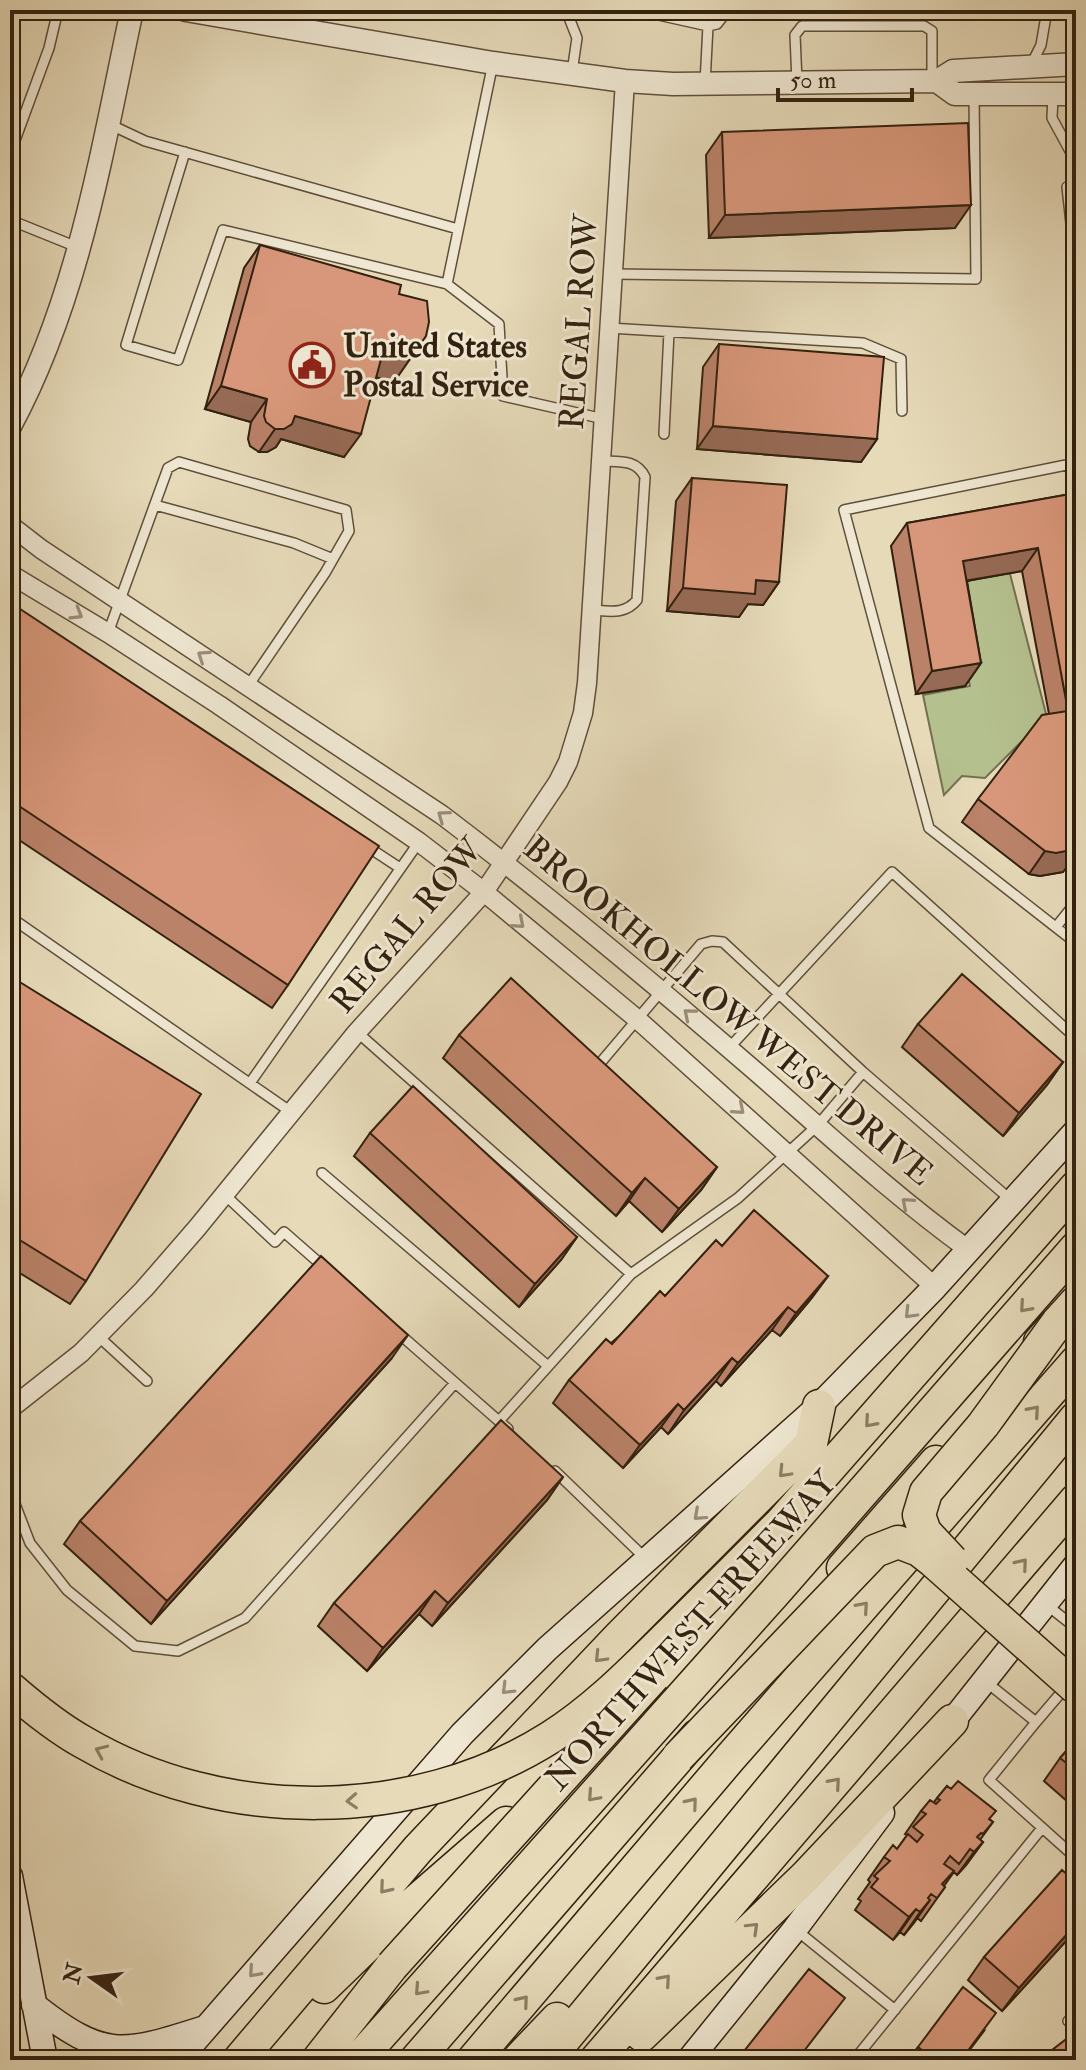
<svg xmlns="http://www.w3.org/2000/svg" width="1086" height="2070" viewBox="0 0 1086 2070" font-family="'IM FELL Double Pica',serif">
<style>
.green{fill:#b5c08f;stroke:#74704f;stroke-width:2}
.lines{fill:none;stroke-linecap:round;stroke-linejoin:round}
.service-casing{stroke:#604f3a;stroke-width:12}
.minor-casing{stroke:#604f3a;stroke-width:21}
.tertiary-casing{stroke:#604f3a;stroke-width:25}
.secondary-casing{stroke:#33210f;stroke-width:27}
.motorway-casing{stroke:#33210f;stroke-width:35}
.service{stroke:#efe7d2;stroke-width:9}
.minor{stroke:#efe7d2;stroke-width:18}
.tertiary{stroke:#efe7d2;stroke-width:22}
.secondary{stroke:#efe7d2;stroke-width:24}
.motorway{stroke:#e6dab9;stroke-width:32}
.motorway-bridge-casing{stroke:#33210f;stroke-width:35;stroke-linecap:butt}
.motorway-bridge{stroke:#e6dab9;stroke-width:32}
.wall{fill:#ba8269;stroke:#33210f;stroke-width:2}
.shaded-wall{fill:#976a55;stroke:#33210f;stroke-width:2}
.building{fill:#d8977a;stroke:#33210f;stroke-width:2}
.oneway{stroke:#9a8e7a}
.oneway2{stroke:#8c7e64}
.labels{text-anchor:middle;stroke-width:6;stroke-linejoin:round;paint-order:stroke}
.street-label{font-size:34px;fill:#33210f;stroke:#efe7d2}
.poi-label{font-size:34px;font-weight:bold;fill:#33210f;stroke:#efe7d2;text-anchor:start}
</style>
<rect width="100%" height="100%" fill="#e6dab9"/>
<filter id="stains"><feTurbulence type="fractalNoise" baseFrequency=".0025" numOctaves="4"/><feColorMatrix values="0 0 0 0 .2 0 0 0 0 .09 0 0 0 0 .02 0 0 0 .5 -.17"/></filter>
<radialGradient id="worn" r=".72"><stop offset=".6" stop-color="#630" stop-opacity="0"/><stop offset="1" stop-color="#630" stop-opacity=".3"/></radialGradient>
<path class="green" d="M1009,570L1053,741H1022L985,778L962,776L944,795L923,695L970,686L949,586Z"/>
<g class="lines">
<g class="service-casing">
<path id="service" d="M566,10L577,38L572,72
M636,10L708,26L717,24L728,10
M493,63L447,284L499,324L503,396L604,419
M1032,63L1041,45L1047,10
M797,82L795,35L802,26H924L932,31V81
M705,83L708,26
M1053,96L1052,118L1076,162
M111,125L145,141L458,229
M185,152L126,345L178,360L223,230L447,284
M10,154L49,48L58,10
M1076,185L1067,187L1076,269
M10,220L77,247
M613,274L976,279L974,94
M609,328L863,343L901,359L902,411
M664,434L669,332
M1070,462L1076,486
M1076,463L844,510L929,828L1076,943
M155,505L294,543L333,559
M592,610C609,611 625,615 637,600L645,477C636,459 620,462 601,461
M108,633L168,468L179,462L346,510L349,531L325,573L248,686
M368,847L400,868
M10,917L291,1112
M1056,927L1076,902
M357,1032L631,1274
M729,1048L892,872L1076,1038
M596,1068L701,944L712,941L723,942L863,1072L1012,1201
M250,1083L419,842
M322,1173L548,1366
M225,1195L275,1242L284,1232L325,1268
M396,1331L508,1429
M98,1336L147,1381
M10,1383L20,1401
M499,1421L631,1274L738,1198L818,1125L863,1072
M555,1471L645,1558
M10,1491L30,1543L67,1590L135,1646L178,1651L245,1618L455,1383
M1048,1606L1076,1628
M985,1681L1036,1722L989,1780L1076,1858
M1036,1722L1065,1688
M795,1929L895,2010
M1068,2021L1076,2027
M854,2060L1042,1828"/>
</g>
<g class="minor-casing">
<path id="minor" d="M10,525L41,549L442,815C549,896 652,982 754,1070C824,1131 893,1195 969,1250
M10,574L108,633L219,705L419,842L484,892L637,1019L935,1287
M10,1409L81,1353L144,1289L197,1228L357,1032L484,892L558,782L568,762L583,713L587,683L625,81"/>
</g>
<g class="tertiary-casing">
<path id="tertiary" d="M186,10L493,63L625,81L673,84L937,81L953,71L1076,64
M937,81L955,94H1076
M10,426C79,298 102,150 132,10"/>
</g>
<g class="secondary-casing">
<path id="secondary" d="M943,1733L1076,1565
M10,1876L45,2060
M34,2005C105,2061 123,2054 205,2028
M178,2060L462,1734L547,1649L819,1406L935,1287L1076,1131
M689,2060L795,1929L882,1813"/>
</g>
<g class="motorway-casing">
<path id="motorway" d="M1040,1342L1076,1302
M781,1523L1076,1187
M843,1568L936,1462
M324,1987L384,1929L506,1823
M642,2035L807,1875L952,1721
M239,2060L418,1849L620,1636L811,1444L819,1406
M318,2060L392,1966
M358,2060L776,1591L1076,1248
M416,2060L697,1736
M473,2060L730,1758L1076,1362
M518,2060L557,2019
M547,2060L1076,1418
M596,2060L1076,1500"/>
</g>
<use href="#service" class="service"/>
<use href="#minor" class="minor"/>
<use href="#tertiary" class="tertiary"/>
<use href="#secondary" class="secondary"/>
<use href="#motorway" class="motorway"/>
<g class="motorway-bridge-casing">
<path id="motorway-bridge" d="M952,1561L925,1532L919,1515L926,1492L983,1425L1058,1322
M10,1688C33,1708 56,1727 83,1742C222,1824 414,1824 551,1737C597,1708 635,1668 674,1630C710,1594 745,1559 781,1523
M678,1757L875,1551L898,1542L919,1550L933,1561L1076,1688
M392,1966L654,1676"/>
</g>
<use href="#motorway-bridge" class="motorway-bridge"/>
</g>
<path class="wall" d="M722,132L955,228L709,238L706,155Z
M260,245L399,294L394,382L376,377L344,457L281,439L276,447L267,452H259L250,446L248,439L251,422L205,409L244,268Z
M719,344L877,439L861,462L697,449L703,367Z
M692,478L779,582L763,605L748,604L739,617L667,611L676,501Z
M1076,493L1063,872L1040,876L1029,874L962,822L978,799L1049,714L1022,571L967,581L981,663L965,686L916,694L891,546L907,523Z
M10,603L288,985L272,1008L10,834Z
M10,976L86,1281L70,1304L10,1267Z
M918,1024L1063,1062L1047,1085L1003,1136L902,1047Z
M459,1035L717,1167L701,1190L662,1232L629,1201L616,1216L443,1058Z
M370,1133L577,1237L561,1260L519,1307L354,1156Z
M722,1246L828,1276L811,1299L780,1336L772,1330L721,1386L716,1381L668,1434L661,1427L623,1468L553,1403L569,1380Z
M392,1358L151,1624L64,1544L80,1521Z
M563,1477L547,1500L432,1626L419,1614L367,1671L318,1626L334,1603Z
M1076,1740V1809L1044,1781L1060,1758Z
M947,1786L993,1822L980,1840L983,1842L966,1865L957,1875L954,1872L944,1886L945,1887L921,1921L917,1918L904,1935L900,1932L893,1940L855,1910L861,1901L858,1899L870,1882L868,1880L884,1857L897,1849L907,1835L905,1834L921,1811L934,1802Z
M1076,1930L1002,2011L968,1980L984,1957Z
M984,2031L962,2060H908L918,2047Z"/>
<path class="shaded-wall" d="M883,10H906L904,13L882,12Z
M971,205L955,228L709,238L725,215Z
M383,352L410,359L394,382L367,375Z
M221,386L267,399L251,422L205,409Z
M295,416L361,434L344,457L281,439L276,447L267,452H259L275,429Z
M713,426L877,439L861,462L697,449Z
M1038,548L1022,571L947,584L963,561Z
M756,580L779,582L763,605L748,604L739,617L667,611L683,588Z
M981,663L965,686L916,694L932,671Z
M1076,849V855L1063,872L1040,876L1029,874L1045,851Z
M1063,1062L1047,1085L1003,1136L1019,1113Z
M717,1167L701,1190L662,1232L679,1209Z
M645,1178L629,1201L616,1216L632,1193Z
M577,1237L561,1260L519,1307L535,1284Z
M828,1276L811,1299L780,1336L796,1313Z
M788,1307L772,1330L721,1386L738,1363Z
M408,1335L392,1358L151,1624L167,1601Z
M732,1358L716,1381L668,1434L684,1410Z
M678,1404L661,1427L623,1468L640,1445Z
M563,1477L547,1500L432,1626L448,1603Z
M435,1591L419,1614L367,1671L383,1648Z
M983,1842L966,1865L957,1875L974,1852Z
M930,1900L914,1923L904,1935L920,1912Z
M916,1909L900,1932L893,1940L909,1917Z
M1076,1924V1930L1002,2011L1019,1988Z"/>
<path class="building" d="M968,123L971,205L725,215L722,132Z
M260,245L401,285L399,294L427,301L429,322L426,336L410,359L383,352L361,434L295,416L292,424L284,429H275L266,422L264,416L267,399L221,386Z
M719,344L884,357L877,439L713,426Z
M692,478L787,485L779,582L756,580L755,594L683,588Z
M1076,493V849L1056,853L1045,851L978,799L1042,715L1068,711L1038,548L963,561L981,663L932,671L907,523Z
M10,603H11L379,846L288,985L10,800Z
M962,974L1063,1062L1019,1113L918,1024Z
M10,976L201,1094L86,1281L10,1234Z
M511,978L717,1167L679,1209L645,1178L632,1193L459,1035Z
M413,1086L577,1237L535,1284L370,1133Z
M754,1210L828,1276L796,1313L788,1307L738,1363L732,1358L684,1410L678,1404L640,1445L569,1380L606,1339L612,1344L660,1291L665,1296L716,1240L722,1246Z
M321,1256L408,1335L167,1601L80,1521Z
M501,1420L563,1477L448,1603L435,1591L383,1648L334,1603Z
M1076,1740V1771L1060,1758Z
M958,1781L996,1811L989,1819L993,1822L983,1834L981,1833L977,1837L983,1842L974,1852L970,1849L959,1864L950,1856L944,1864L954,1871L942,1884L945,1887L937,1898L931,1894L928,1898L930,1900L920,1912L916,1909L909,1917L871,1887L878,1879L874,1876L890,1861L884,1857L893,1845L897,1849L908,1834L917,1842L923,1835L913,1827L926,1814L921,1811L930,1800L936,1804L940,1800L937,1798L947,1786L951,1789Z
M1062,1870L1076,1882V1924L1019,1988L984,1957Z
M809,1969L845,1998L797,2060H737Z
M963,1987L996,2013L961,2060H935L918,2047Z
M1069,2037L1076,2046V2060H1039Z"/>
<defs><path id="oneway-chevron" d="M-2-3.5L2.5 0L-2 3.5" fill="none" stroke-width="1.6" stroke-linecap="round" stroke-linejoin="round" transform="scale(2)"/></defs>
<g class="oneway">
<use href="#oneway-chevron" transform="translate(77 614) rotate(31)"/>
<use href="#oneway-chevron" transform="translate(203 656) rotate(-146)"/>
<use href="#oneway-chevron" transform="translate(443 816) rotate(-144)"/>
<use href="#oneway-chevron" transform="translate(519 923) rotate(41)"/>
<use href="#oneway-chevron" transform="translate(689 1014) rotate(-140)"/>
<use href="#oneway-chevron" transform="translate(739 1109) rotate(41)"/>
<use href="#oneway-chevron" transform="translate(907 1203) rotate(-139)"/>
<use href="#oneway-chevron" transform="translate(910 1313) rotate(134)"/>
<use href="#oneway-chevron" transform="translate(699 1515) rotate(138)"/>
<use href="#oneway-chevron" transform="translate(507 1689) rotate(135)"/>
<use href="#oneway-chevron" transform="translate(254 1972) rotate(131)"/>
</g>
<g class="oneway2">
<use href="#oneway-chevron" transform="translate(1025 1307) rotate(131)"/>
<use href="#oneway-chevron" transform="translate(1034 1411) rotate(-49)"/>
<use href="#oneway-chevron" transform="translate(870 1422) rotate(131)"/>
<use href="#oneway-chevron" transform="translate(784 1472) rotate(134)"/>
<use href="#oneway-chevron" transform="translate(1022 1564) rotate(-50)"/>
<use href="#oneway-chevron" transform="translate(863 1607) rotate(-49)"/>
<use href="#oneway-chevron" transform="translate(600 1657) rotate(134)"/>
<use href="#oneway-chevron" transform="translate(101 1751) rotate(-156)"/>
<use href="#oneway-chevron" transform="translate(835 1783) rotate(-49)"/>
<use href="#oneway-chevron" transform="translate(593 1796) rotate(132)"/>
<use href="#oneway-chevron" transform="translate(352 1801) rotate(177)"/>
<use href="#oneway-chevron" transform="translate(692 1803) rotate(-50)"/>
<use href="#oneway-chevron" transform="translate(385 1888) rotate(130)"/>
<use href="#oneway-chevron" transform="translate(753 1928) rotate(-44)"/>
<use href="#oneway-chevron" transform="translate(665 1980) rotate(-49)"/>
<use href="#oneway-chevron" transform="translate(420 1990) rotate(132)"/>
<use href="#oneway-chevron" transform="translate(523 2001) rotate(-50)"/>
</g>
<defs>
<g id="civic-ring" transform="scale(2.3)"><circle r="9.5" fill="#efe7d2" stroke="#8f2418" stroke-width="1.5"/><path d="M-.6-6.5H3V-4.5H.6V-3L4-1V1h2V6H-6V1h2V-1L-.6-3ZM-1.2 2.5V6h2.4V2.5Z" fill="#8f2418"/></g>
</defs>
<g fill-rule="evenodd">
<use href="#civic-ring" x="312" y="365"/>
</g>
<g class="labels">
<g class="street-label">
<text transform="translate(578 322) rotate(-86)" y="12">REGAL ROW</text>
<text transform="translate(406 925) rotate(-50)" y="12">REGAL ROW</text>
<text transform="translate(729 1010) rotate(40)" y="12">BROOKHOLLOW WEST DRIVE</text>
<text transform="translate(690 1630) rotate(-48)" y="12">NORTHWEST FREEWAY</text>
</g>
<g class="poi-label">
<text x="343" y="357">United States<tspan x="343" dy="39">Postal Service</tspan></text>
</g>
</g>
<rect width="1086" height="2070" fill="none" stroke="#e6dab9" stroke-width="40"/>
<rect x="12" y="12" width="1062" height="2046" fill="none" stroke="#33210f" stroke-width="4"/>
<rect x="20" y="20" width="1046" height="2030" fill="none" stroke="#33210f" stroke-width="2"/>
<g transform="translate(92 1978) rotate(284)" stroke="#efe7d2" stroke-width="6" paint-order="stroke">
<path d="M0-6L14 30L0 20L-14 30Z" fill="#33210f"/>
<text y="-12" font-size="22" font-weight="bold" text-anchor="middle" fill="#33210f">N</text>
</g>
<path d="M778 88v12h134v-12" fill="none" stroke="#33210f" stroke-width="4"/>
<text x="790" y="88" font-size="24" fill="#33210f" stroke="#efe7d2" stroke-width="6" paint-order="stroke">50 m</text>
<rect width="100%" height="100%" filter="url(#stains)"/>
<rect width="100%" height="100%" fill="url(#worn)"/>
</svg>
